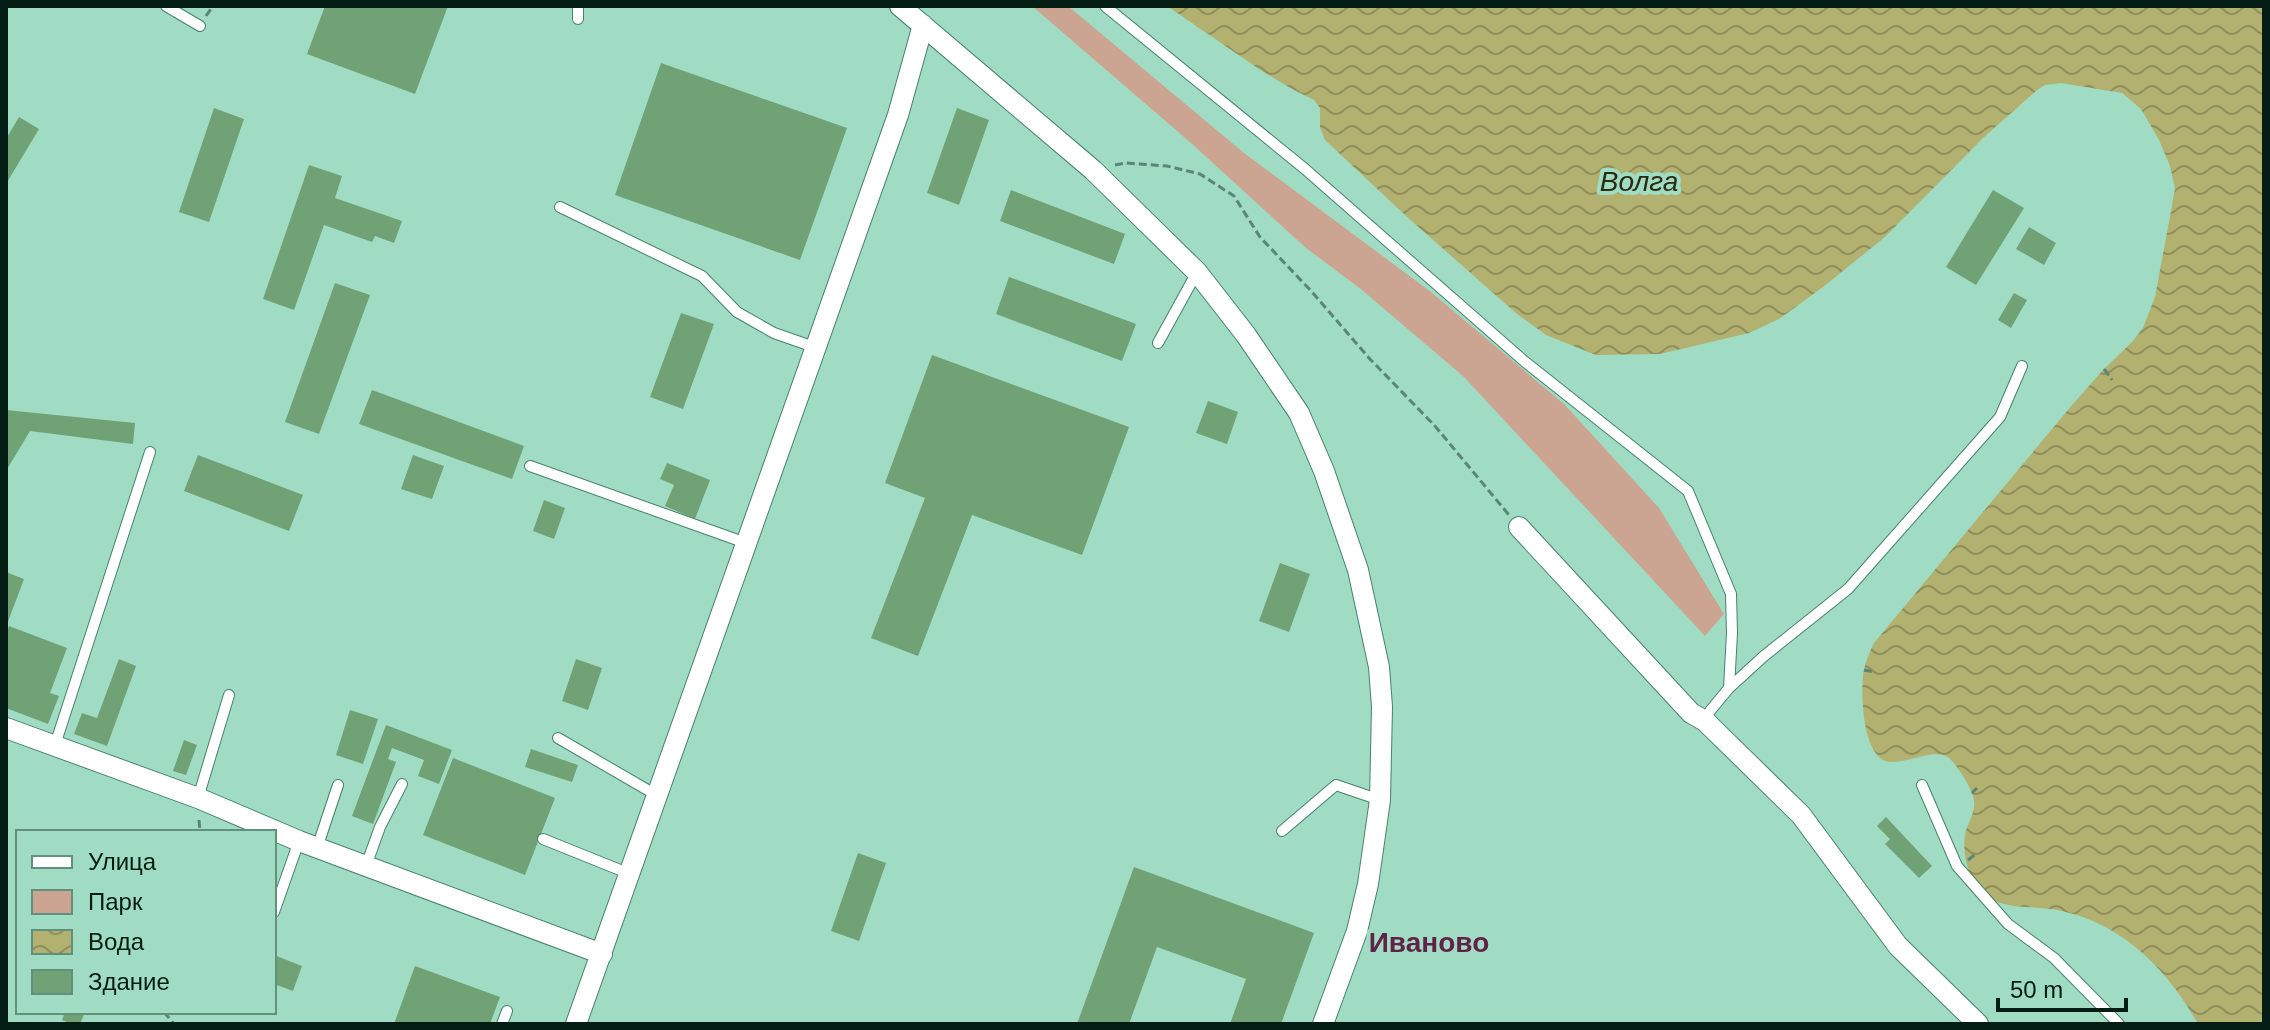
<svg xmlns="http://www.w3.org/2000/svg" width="2270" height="1030" viewBox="0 0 2270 1030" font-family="Arial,sans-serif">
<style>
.green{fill:#cca592}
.water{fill:url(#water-waves)}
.building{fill:#70a275}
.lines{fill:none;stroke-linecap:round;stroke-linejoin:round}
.service-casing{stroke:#47826b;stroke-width:12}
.minor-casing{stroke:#47826b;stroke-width:22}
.path{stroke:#5a8675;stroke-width:3;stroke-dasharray:8 4;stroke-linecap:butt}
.service{stroke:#fff;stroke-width:10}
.minor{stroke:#fff;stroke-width:20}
.labels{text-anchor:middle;stroke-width:8;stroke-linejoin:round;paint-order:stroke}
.water-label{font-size:28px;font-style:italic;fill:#2c2b0e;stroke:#9fdcc3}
.neighbourhood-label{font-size:28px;font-weight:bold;fill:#602347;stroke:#9fdcc3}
</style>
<defs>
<pattern id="water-waves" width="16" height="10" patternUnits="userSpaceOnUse" patternTransform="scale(2)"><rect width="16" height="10" fill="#b3b170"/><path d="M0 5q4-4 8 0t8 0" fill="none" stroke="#8f8f5b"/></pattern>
</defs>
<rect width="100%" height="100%" fill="#9fdcc3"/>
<path class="green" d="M1032,6H1068L1244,153L1431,292L1565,405L1659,508L1724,614L1705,636L1464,377L1362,290L1306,248L1191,143Z"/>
<path class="water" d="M1167,6H2264V1024H2198C2166,967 2118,919 2051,909C2030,906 2003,909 1986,896C1969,883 1962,855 1965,835C1967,823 1976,813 1974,800C1973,790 1957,765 1950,759C1936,745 1903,767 1885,761C1863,752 1861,698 1863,677C1864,665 1869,653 1874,643L2072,405L2104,369L2132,342L2143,328L2155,297L2171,211L2175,188L2170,166L2159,140L2141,109L2122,93L2061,83L2045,85L2037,90L1984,137L1885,237L1823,287L1779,319L1749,333L1660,354L1596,355L1546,335L1517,314L1406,216L1325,140L1320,127V108L1314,100L1292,89L1259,69Z"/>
<path class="building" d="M325,6H448L415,94L307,54Z
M661,63L847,128L800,260L615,195Z
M214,108L244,119L209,222L179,212Z
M957,108L989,120L959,205L927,193Z
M19,117L39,129L6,184V139Z
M309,165L342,176L335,198L402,221L394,243L375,236L372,242L324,225L294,310L263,299Z
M1011,190L1125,234L1114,264L1000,221Z
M1993,190L2024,208L1976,285L1946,267Z
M2029,227L2056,243L2044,265L2016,249Z
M1009,277L1136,324L1122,361L996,314Z
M335,283L370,295L319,434L285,422Z
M2014,293L2027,300L2011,328L1998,320Z
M681,313L714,324L683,409L650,397Z
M932,355L1129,427L1082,555L972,515L918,656L871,638L925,498L885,483Z
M372,390L524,446L512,479L359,424Z
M1208,401L1238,412L1227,444L1196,433Z
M6,410L135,423L133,444L30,431L6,471Z
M198,455L303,495L289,531L184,491Z
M413,455L444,466L432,499L401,489Z
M667,463L710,480L695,519L665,506L674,485L660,479Z
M544,500L565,508L554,539L533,531Z
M1280,563L1310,574L1289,632L1259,621Z
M6,572L24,579L6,627Z
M9,626L67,648L50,693L59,696L48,724L6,708V635Z
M119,659L136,666L107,746L74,734L82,713L97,718Z
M576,659L602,668L588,710L562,701Z
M350,710L378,719L363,764L336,755Z
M386,725L452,750L439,784L418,776L424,760L392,748L388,759L396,762L373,824L352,816Z
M184,740L197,745L186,775L173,771Z
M531,749L578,765L572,782L525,767Z
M453,758L555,798L525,875L423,835Z
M1886,817L1932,866L1919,878L1885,844L1890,839L1877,826Z
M858,853L886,863L859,941L831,931Z
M1134,867L1314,933L1281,1024H1230L1246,979L1157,947L1129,1024H1077Z
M274,955L302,966L293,991L274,984Z
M415,966L500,997L490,1024H394Z
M65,1012H85L80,1024H72L62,1020Z"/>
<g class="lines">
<g class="service-casing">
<path id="service" d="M166,6L200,26
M1105,6L1305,169L1524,361L1688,491L1731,594L1732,633L1729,688
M578,19V6
M560,207L702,276L737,312L774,333L817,348
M1158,343L1197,272
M530,466L746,543
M1705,721L1710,711L1729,688L1764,656L1848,589L2000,417L2022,366
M558,738L658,796
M55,745L150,452
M1922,785L1957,866L2008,924L2054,958L2119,1024
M198,798L229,695
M1282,831L1336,785L1380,800
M543,839L630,874
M317,848L338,785
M366,866L380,827L402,784
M274,912L299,841
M502,1024L507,1011"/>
</g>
<g class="minor-casing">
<path id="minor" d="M900,6L1093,170L1197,272L1246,335L1299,413L1324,471L1358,570L1379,667L1382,707L1380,800L1368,884L1357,931L1323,1024
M1519,527L1691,713L1705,721L1801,815L1898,946L1978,1024
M6,728L198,798L299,841L602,954
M576,1024L898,115L923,25"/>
</g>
<path class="path" d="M206,16L213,6
M1115,165L1126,163L1167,166L1200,174L1234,196L1260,237L1312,292L1369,358L1435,426L1509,515
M2104,369L2112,380
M1864,670L1875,672
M1972,793L1977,788
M199,820L200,832
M1968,860L1977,853
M164,1012L174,1024"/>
<use href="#service" class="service"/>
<use href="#minor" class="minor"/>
</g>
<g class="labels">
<g class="water-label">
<text x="1639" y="191">Волга</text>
</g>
<g class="neighbourhood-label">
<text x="1429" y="952">Иваново</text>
</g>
</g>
<rect width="2270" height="1030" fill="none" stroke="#041d14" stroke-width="16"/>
<rect x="16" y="830" width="260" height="184" fill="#9fdcc3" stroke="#61907d" stroke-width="2"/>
<rect x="32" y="856" width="40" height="12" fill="#ffffff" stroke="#61907d" stroke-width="2"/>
<text x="88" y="870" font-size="24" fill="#041d14">Улица</text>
<rect x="32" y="890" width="40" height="24" fill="#cca592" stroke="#61907d" stroke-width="2"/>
<text x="88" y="910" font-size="24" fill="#041d14">Парк</text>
<rect x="32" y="930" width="40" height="24" fill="url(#water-waves)" stroke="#61907d" stroke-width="2"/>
<text x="88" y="950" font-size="24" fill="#041d14">Вода</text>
<rect x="32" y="970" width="40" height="24" fill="#70a275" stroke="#61907d" stroke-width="2"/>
<text x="88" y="990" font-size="24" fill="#041d14">Здание</text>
<path d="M1998 998v12h128v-12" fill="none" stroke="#041d14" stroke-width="4"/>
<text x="2010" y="998" font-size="24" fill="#041d14" stroke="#9fdcc3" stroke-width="6" paint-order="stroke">50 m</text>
</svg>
